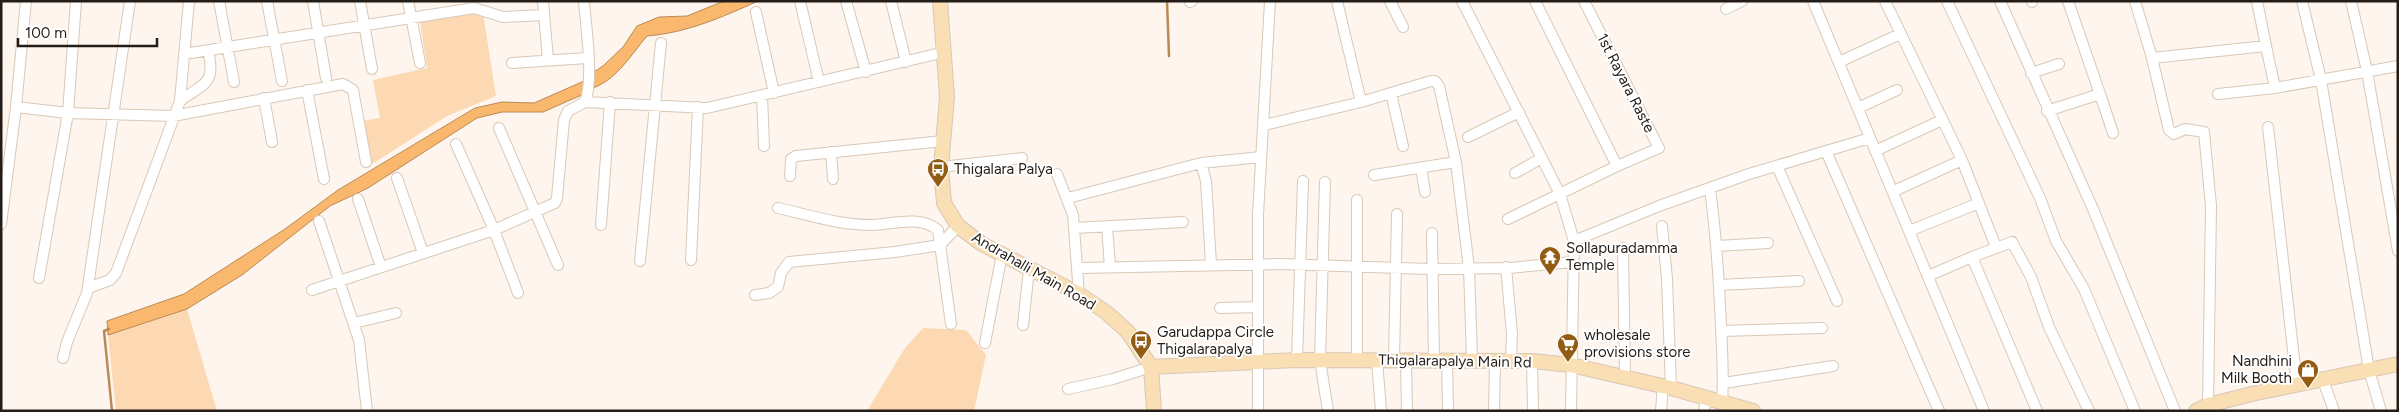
<svg xmlns="http://www.w3.org/2000/svg" width="2399" height="412" viewBox="0 0 2399 412" font-family="Figtree,sans-serif">
<style>
.green{fill:#fcd8b3}
.water{fill:#fab86e;stroke:#ba8a54}
.lines{fill:none;stroke-linecap:round;stroke-linejoin:round}
.stream{stroke:#ba8a54;stroke-width:2.5}
.street-casing{stroke:#d9c8b6;stroke-width:12}
.secondary-casing{stroke:#d9c8b6;stroke-width:16}
.street{stroke:#fff;stroke-width:10}
.secondary{stroke:#fadfb4;stroke-width:14}
.labels{text-anchor:middle;stroke-width:4;stroke-linejoin:round;paint-order:stroke}
.street-label{font-size:15px;fill:#241d17;stroke:#fff}
.poi-label{font-size:15px;fill:#241d17;stroke:#fff;text-anchor:start}
</style>
<rect width="100%" height="100%" fill="#fdf5ee"/>
<path class="green" d="M483,13L496,96L447,116L369,166L362,121L380,118L373,80L427,68L420,21Z
M187,309L217,411H116L108,335Z
M923,328L966,330L986,355L974,411H867L905,348Z"/>
<path class="water" d="M724,1H758C723,17 686,33 647,36C631,55 616,80 593,88L591,74L603,66L623,47L637,26L659,17L687,16Z
M584,81V94L543,112H502L477,118L368,188L330,206L242,275L187,309L108,335L107,321L184,294L285,229L338,190L475,108L502,102L534,103Z"/>
<g class="lines">
<path class="stream" d="M1167,1L1169,56
M109,329L104,331L112,411"/>
<g class="street-casing">
<path id="street" d="M26,1L16,107L68,113L39,278
M76,1L68,113L173,116L343,84L353,90L366,162
M219,1L234,82
M267,1L282,81
M313,1L326,78
M360,1L372,69
M408,1L420,63
M543,1L548,60
M584,1C586,28 594,79 585,102
M800,1L819,82
M846,1L866,72
M891,1L906,62
M1390,1L1403,27
M1462,1L1560,194L1574,241L1571,411
M1535,1L1617,166
M1813,1L1984,411
M1885,1L1962,160L1996,247
M1947,1L2040,198L2056,241L2084,289L2135,411
M2000,1L2093,209L2175,411
M2032,1V2
M2135,1L2152,58L2169,130L2174,134L2185,129L2204,132L2211,206L2208,405
M2257,1L2266,46
M2302,1L2321,80L2369,370L2381,411
M2351,1L2367,71L2398,251
M1190,2L1192,1
M1726,9L1742,1
M756,12L774,93
M184,54L474,8L503,17L543,15
M2152,58L2266,46L2275,88
M1839,62L1900,34
M512,63L587,58
M2031,73L2059,64
M307,90L324,179
M1391,93L1403,146
M2100,94L2113,133
M2218,94L2275,88L2398,66
M762,95L764,146
M264,98L272,142
M180,101C205,82 216,85 208,50
M1361,102L1431,81H1435L1439,86L1456,162L1469,268L1472,359
M1858,108L1897,90
M2047,111L2100,94L2068,1
M1264,125L1361,102L1337,1
M2268,127L2297,385
M499,128L558,265
M1468,137L1519,112
M456,144L494,230L518,293
M1826,151L1939,411
M1875,151L1942,120
M831,152L833,179
M1201,163L1206,181L1211,264
M1777,166L1837,301
M941,167L1022,158
M1421,168L1425,192
M1515,173L1542,158
M1057,174L1073,215L1079,294
M1374,175L1456,162
M790,176L791,159L796,156L943,141
M397,178L423,253
M1325,182L1320,360L1328,411
M1710,189C1716,234 1719,280 1721,326C1722,351 1724,377 1722,402
M1894,191L1962,160
M1068,198L1201,163L1261,157
M358,199L381,267
M778,208C809,215 839,225 872,225C894,224 920,215 938,230L951,324
M1508,219L1617,166L1659,148L1584,1
M319,221L359,340L367,411
M1,224L16,107
M601,225L610,102
M1107,226L1110,267
M1662,226L1667,279L1671,388
M1075,228L1183,222
M1909,231L1979,203
M1432,233L1434,360
M1574,241L1659,206L1749,174L1870,138
M1717,246L1768,243
M1623,248L1625,378
M691,260L698,107
M640,261L661,43
M1506,267L1512,334L1511,359
M1079,268L1280,264L1430,269L1509,268L1573,262
M1928,276L1972,257
M1719,285L1799,281
M88,288L110,280L116,273L180,101L189,1
M312,290L494,230L555,203L557,198L564,120L568,111L585,102L707,108L945,52
M755,295L769,293L778,287L781,273L789,262L895,252L940,245L958,226
M1220,308L1258,307
M354,323L396,313
M1023,325L1029,269
M1722,331L1822,328
M985,343L1002,254
M63,358L67,342L87,293L130,1
M1447,359L1448,411
M1297,360L1303,181
M1357,360V200
M1377,360L1381,411
M1394,360L1397,214
M1406,360L1407,411
M1532,361L1533,411
M2323,380L2334,411
M1724,383L1833,366
M1068,389L1113,379L1151,367
M1258,411V215L1270,1
M1494,411L1495,360
M1661,411L1663,386
M1704,411L1706,398
M2037,411L1972,257L2012,242L2031,277L2049,327L2089,411"/>
</g>
<g class="secondary-casing">
<path id="secondary" d="M940,1L947,97L941,167L944,203L958,226L982,244L1079,294L1107,313L1128,332L1151,367L1154,411
M1151,367L1297,360L1532,361L1571,365L1671,388L1753,411
M2196,411L2208,405L2256,393L2398,364"/>
</g>
<use href="#street" class="street"/>
<use href="#secondary" class="secondary"/>
</g>
<defs>
<g id="bus-pin" transform="scale(1.125)"><path d="M0 17L-7.5 6A9.5 9.5 0 1 1 7.5 6Z" fill="#925c12" stroke="#fff"/><path d="M-5-6H5V4H4V6H2V4H-2V6H-4V4H-5ZM-3.5-4V0h7V-4ZM-3.5 1.2v1.5H-2V1.2ZM2 1.2v1.5H3.5V1.2Z" fill="#fff"/></g>
<g id="temple-pin" transform="scale(1.125)"><path d="M0 17L-7.5 6A9.5 9.5 0 1 1 7.5 6Z" fill="#925c12" stroke="#fff"/><path d="M0-6L5-2H3V0L6.5 2.5H4V6H1.5V3h-3V6H-4V2.5H-6.5L-3 0V-2H-5Z" fill="#fff"/></g>
<g id="supermarket-pin" transform="scale(1.125)"><path d="M0 17L-7.5 6A9.5 9.5 0 1 1 7.5 6Z" fill="#925c12" stroke="#fff"/><path d="M-6-5.5h2.5l.6 2H6L4.5 2H-2.5L-4.4-4H-6ZM-1.5 3.2a1.3 1.3 0 1 0 .1 0ZM3 3.2a1.3 1.3 0 1 0 .1 0Z" fill="#fff"/></g>
<g id="shop-pin" transform="scale(1.125)"><path d="M0 17L-7.5 6A9.5 9.5 0 1 1 7.5 6Z" fill="#925c12" stroke="#fff"/><path d="M-5-2.5h2.3a2.7 3.5 0 0 1 5.4 0H5L5.5 6h-11ZM-1.5-2.5h3a1.5 2.3 0 0 0-3 0Z" fill="#fff"/></g>
</defs>
<g fill-rule="evenodd">
<use href="#bus-pin" x="938" y="169"/>
<use href="#temple-pin" x="1550" y="257"/>
<use href="#bus-pin" x="1141" y="341"/>
<use href="#supermarket-pin" x="1568" y="344"/>
<use href="#shop-pin" x="2308" y="370"/>
</g>
<g class="labels">
<g class="street-label">
<text transform="translate(1626 83) rotate(63)" y="5">1st Rayara Raste</text>
<text transform="translate(1034 271) rotate(30)" y="5">Andrahalli Main Road</text>
<text transform="translate(1455 361) rotate(1)" y="5">Thigalarapalya Main Rd</text>
</g>
<g class="poi-label">
<text x="954" y="174">Thigalara Palya</text>
<text x="1566" y="253">Sollapuradamma<tspan x="1566" dy="17">Temple</tspan></text>
<text x="1157" y="337">Garudappa Circle<tspan x="1157" dy="17">Thigalarapalya</tspan></text>
<text x="1584" y="340">wholesale<tspan x="1584" dy="17">provisions store</tspan></text>
<text x="2292" y="366" text-anchor="end">Nandhini<tspan x="2292" dy="17">Milk Booth</tspan></text>
</g>
</g>
<rect width="2399" height="412" fill="none" stroke="#241d17" stroke-width="5"/>
<path d="M18 38v8h139v-8" fill="none" stroke="#241d17" stroke-width="2.5"/>
<text x="25" y="38" font-size="15" fill="#241d17" stroke="#ffffff" stroke-width="4" paint-order="stroke">100 m</text>
</svg>
